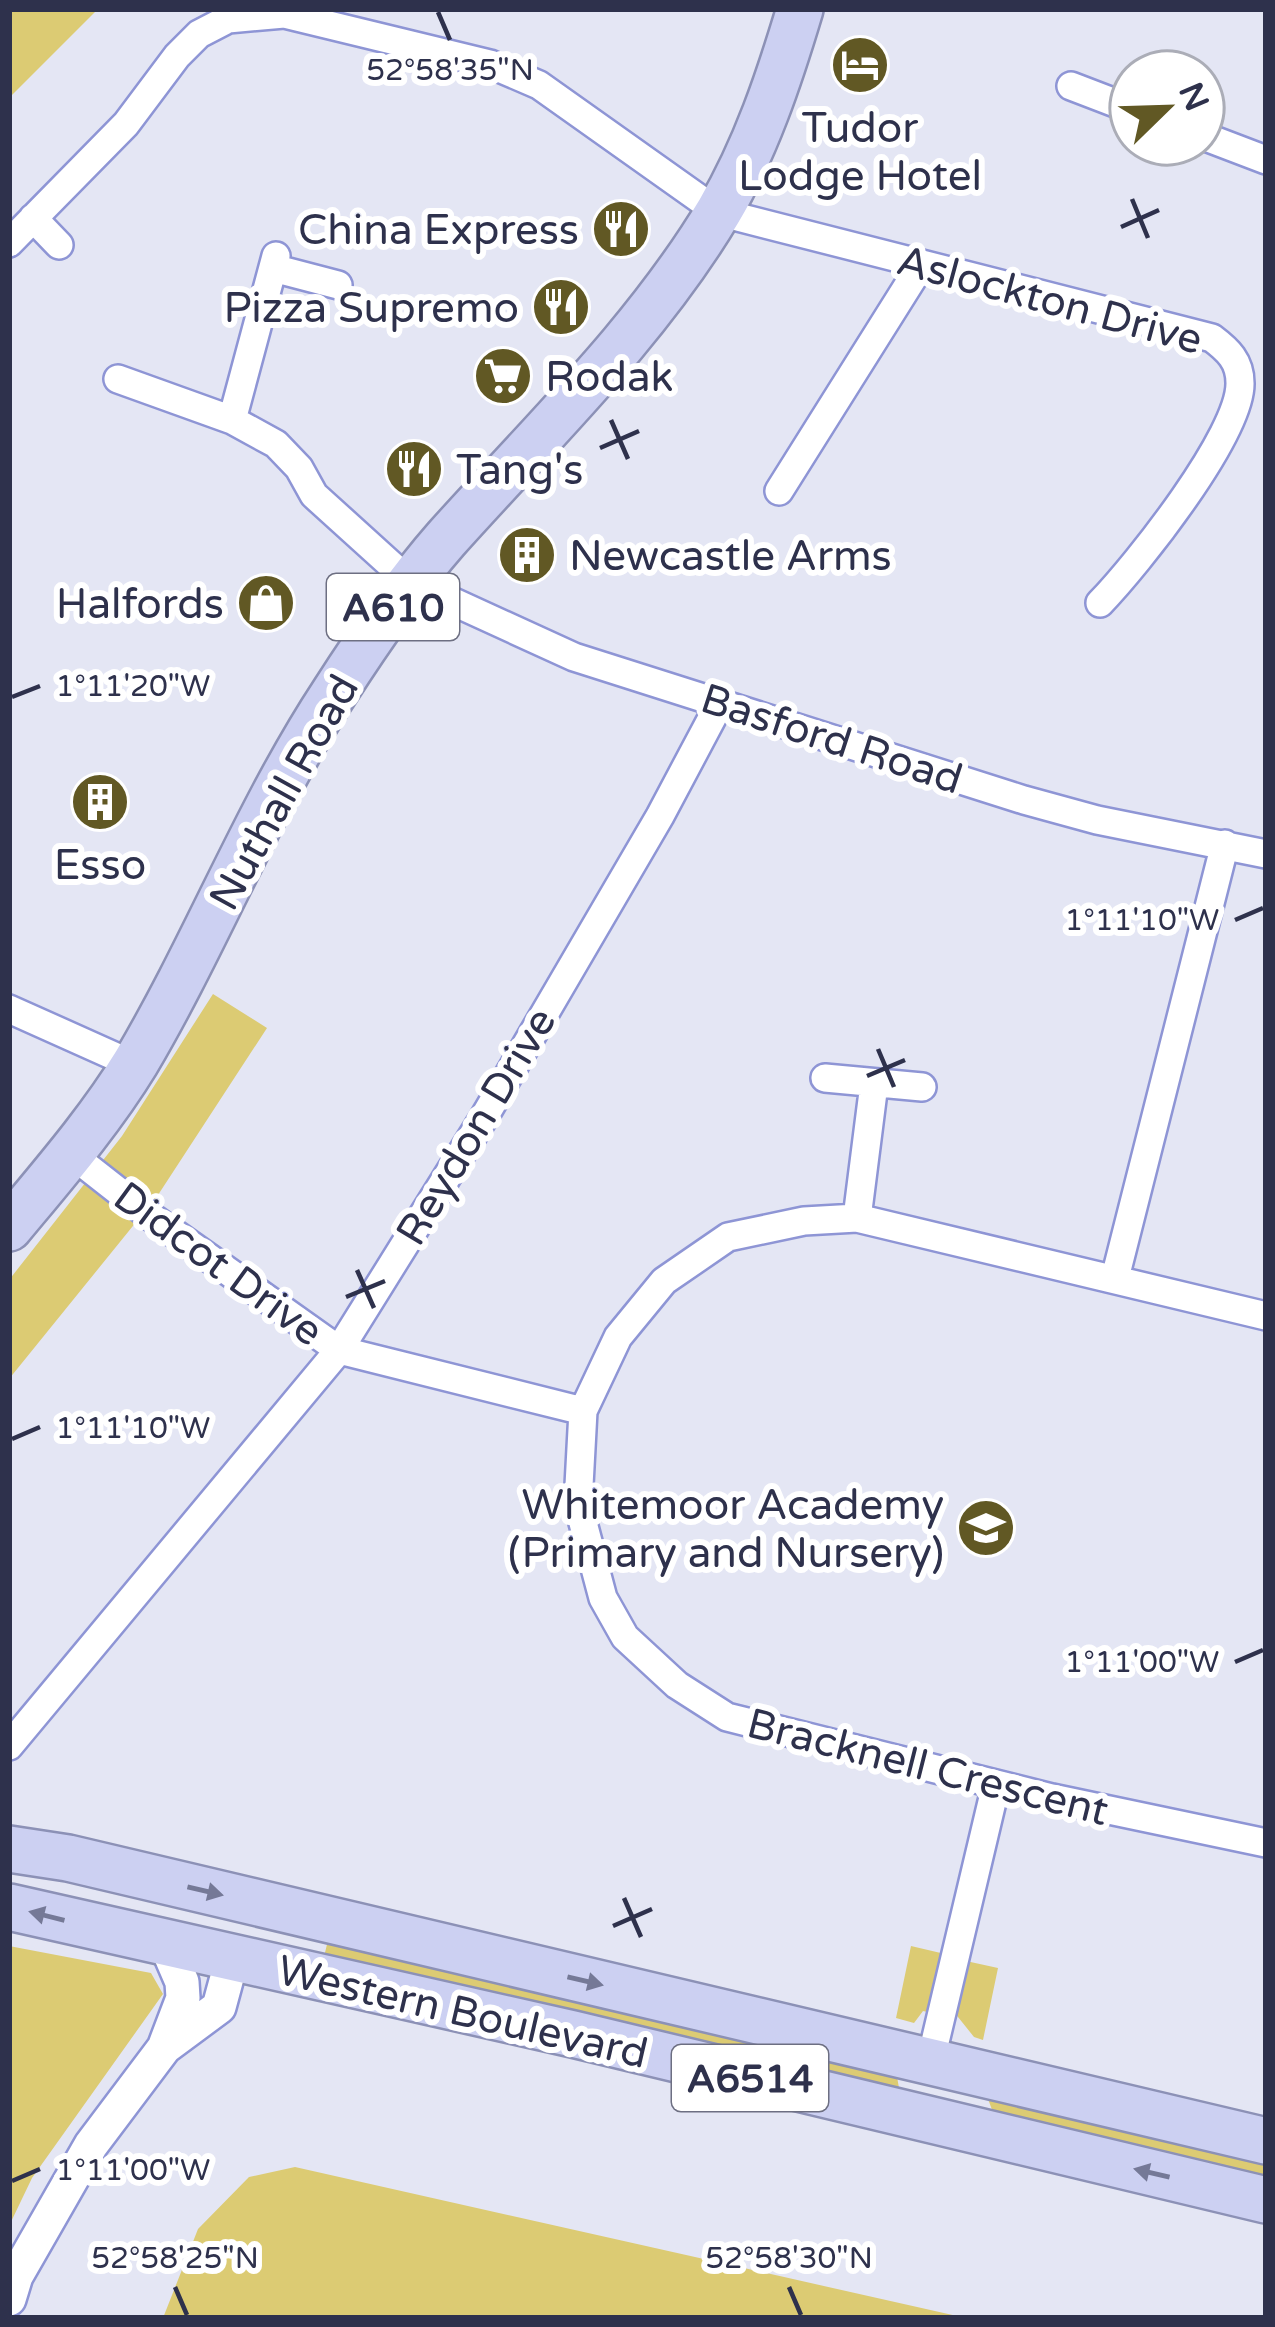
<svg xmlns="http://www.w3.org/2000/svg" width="1275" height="2327" viewBox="0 0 1275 2327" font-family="'Varela Round',sans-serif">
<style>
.green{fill:#dccb73}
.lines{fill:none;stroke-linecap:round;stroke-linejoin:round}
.minor-casing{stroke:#8e95d5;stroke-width:32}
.tertiary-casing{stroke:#8e95d5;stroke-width:38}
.trunk-casing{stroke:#8c91b6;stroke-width:50}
.minor{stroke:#fff;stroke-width:27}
.tertiary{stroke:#fff;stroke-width:33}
.trunk{stroke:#ccd0f2;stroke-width:45}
.oneway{fill:#757997}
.ticks{fill:none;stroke:#2e314c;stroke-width:4.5}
.labels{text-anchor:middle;stroke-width:12;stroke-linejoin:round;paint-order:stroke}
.shield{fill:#fff;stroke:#6d6f82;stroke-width:3}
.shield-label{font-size:39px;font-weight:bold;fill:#2e314c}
.poi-label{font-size:42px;fill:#2e314c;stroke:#fff;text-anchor:end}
.street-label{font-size:42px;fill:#2e314c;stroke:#fff}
.ticks-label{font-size:30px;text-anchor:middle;fill:#2e314c;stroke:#fff;stroke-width:12;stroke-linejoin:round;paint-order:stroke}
</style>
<rect width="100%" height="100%" fill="#e4e6f4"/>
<path class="green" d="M9,9L97,10L9,98Z
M213,994L267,1028L158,1195L9,1379V1280L122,1136Z
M329,1936L896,2071L899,2088L891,2093L323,1961Z
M9,1946L151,1973L163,1994L32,2178L9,2226Z
M911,1946L945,1954L932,2013L923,2011L914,2023L896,2018Z
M966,1961L998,1968L983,2040L974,2037L954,2012Z
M985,2091L1266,2155V2184L997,2123Z
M295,2167L966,2318H163L198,2229L249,2177Z"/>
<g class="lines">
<g class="minor-casing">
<path id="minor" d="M1071,86L1131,109
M1203,136L1266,160
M33,218L59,245
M9,243L126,124L177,56L199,34L228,19L284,14L490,64L539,85L718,212L1212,338C1228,350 1240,361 1240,383C1241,434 1137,565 1100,603
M273,268L338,285
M118,379L232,420L276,444L299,468L314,495L410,582L574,657L1024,800L1097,820L1266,854
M232,420L276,256
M779,491L921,265
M9,1009L134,1065
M825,1078L922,1087
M71,1154L150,1216L339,1350L583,1411
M857,1218L874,1084
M1115,1278L1225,844
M1266,1316L857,1218L804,1221L728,1237L664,1281L618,1337L583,1411L578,1504L603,1598L625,1637L677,1685L727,1717L1052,1798L1266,1843
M9,1746L339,1350L483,1119L660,816L720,703
M930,2063L996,1785"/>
</g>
<g class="tertiary-casing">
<path id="tertiary" d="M165,2047L219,2007L232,1959
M9,2299L16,2276L91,2145L164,2048L183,1998L182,1982L166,1945"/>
</g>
<g class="trunk-casing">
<path id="trunk" d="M9,1228C53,1175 100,1121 136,1062C207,942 257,810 334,693C368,640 404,587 446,539C540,434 646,333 719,211C756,148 779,79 800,9
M9,1849L68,1858L1266,2141
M9,1907L573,2034L1266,2200"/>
</g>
<use href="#minor" class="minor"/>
<use href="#tertiary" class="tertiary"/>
<use href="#trunk" class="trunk"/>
</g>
<defs><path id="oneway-solid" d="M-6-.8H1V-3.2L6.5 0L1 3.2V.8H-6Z" transform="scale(3)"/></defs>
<g class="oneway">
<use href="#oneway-solid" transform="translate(205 1891) rotate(13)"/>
<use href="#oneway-solid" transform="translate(47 1916) rotate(-166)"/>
<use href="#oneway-solid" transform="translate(585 1981) rotate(13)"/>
<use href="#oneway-solid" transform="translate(1152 2173) rotate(-167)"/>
</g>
<path class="ticks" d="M438,12L450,40M1132,199L1148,238M1121,227L1159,210M611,420L628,459M600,448L639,431M12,697L40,686M1235,920L1263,908M878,1049L894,1087M867,1076L905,1060M357,1270L374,1308M346,1297L385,1281M12,1439L40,1427M1235,1662L1263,1650M624,1898L641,1937M613,1926L652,1909M12,2181L40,2169M175,2287L187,2315M789,2287L801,2315"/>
<defs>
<g id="hotel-disc" transform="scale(3)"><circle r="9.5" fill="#615824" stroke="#fff"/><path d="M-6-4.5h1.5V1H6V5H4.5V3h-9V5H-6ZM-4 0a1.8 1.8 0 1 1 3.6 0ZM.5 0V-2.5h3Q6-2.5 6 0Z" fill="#fff"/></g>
<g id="restaurant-disc" transform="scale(3)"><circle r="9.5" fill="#615824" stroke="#fff"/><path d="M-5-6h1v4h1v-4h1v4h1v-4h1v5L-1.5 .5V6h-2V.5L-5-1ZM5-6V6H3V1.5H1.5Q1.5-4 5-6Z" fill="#fff"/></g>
<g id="supermarket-disc" transform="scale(3)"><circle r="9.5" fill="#615824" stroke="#fff"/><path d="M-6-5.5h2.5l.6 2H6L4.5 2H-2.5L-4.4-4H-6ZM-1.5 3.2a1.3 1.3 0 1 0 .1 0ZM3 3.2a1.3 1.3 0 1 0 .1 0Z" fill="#fff"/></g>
<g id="building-disc" transform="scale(3)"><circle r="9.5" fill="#615824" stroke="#fff"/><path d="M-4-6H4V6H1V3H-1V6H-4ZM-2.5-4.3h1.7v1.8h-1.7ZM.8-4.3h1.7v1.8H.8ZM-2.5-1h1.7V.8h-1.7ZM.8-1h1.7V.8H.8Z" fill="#fff"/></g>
<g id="shop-disc" transform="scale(3)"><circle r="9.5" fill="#615824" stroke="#fff"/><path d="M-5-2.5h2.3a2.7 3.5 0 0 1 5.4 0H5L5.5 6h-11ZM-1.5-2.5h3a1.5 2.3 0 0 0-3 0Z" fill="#fff"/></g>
<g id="school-disc" transform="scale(3)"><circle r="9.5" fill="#615824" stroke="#fff"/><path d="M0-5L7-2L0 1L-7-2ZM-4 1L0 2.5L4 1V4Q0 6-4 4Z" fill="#fff"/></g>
</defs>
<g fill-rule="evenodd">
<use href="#hotel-disc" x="860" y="65"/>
<use href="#restaurant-disc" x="621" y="229"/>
<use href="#restaurant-disc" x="561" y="307"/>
<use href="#supermarket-disc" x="503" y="376"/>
<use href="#restaurant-disc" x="414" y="469"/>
<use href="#building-disc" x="527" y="555"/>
<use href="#shop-disc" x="266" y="603"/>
<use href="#building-disc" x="100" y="802"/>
<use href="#school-disc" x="986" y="1528"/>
</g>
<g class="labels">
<g class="shield">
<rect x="327" y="574" width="132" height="66" rx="9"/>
<rect x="672" y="2045" width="156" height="66" rx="9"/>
</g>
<g class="shield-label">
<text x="393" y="621">A610</text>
<text x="750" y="2092">A6514</text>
</g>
<g class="poi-label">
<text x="860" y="142" text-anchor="middle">Tudor<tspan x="860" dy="48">Lodge Hotel</tspan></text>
<text x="579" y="244">China Express</text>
<text x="519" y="322">Pizza Supremo</text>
<text x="545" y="391" text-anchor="start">Rodak</text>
<text x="456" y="484" text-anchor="start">Tang's</text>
<text x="569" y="570" text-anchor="start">Newcastle Arms</text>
<text x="224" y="618">Halfords</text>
<text x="100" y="879" text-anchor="middle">Esso</text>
<text x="944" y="1519">Whitemoor Academy<tspan x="944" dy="48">(Primary and Nursery)</tspan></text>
</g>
<g class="street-label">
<text transform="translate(1050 299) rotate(15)" y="15">Aslockton Drive</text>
<text transform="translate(832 738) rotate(18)" y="15">Basford Road</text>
<text transform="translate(283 792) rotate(-61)" y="15">Nuthall Road</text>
<text transform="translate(475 1126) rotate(-59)" y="15">Reydon Drive</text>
<text transform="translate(219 1263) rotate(36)" y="15">Didcot Drive</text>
<text transform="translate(928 1766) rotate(14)" y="15">Bracknell Crescent</text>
<text transform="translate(463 2011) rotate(13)" y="15">Western Boulevard</text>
</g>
</g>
<g class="ticks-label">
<text x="450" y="80">52°58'35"N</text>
<text x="133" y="696">1°11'20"W</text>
<text x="1142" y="930">1°11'10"W</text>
<text x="133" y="1438">1°11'10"W</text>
<text x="1142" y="1672">1°11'00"W</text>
<text x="133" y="2180">1°11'00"W</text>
<text x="175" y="2268">52°58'25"N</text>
<text x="789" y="2268">52°58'30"N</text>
</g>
<rect width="1275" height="2327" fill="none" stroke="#2e314c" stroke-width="24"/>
<g transform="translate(1167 108) rotate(67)"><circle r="57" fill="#ffffff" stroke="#abadb7" stroke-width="3"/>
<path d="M0-9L21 45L0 30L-21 45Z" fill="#615824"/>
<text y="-18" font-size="33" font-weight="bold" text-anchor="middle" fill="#2e314c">N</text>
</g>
</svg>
